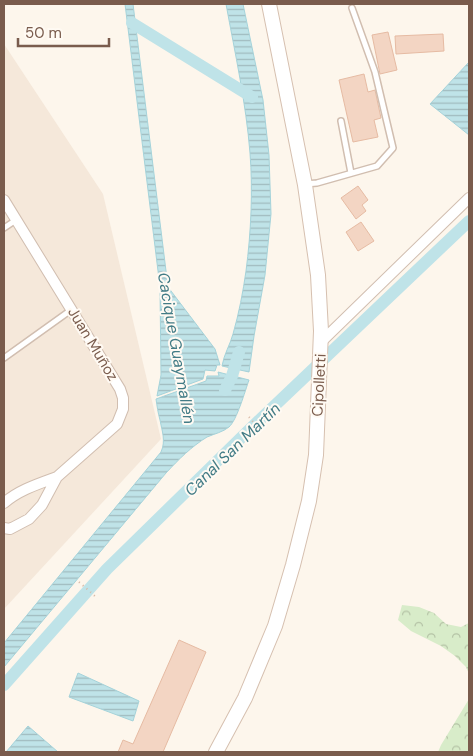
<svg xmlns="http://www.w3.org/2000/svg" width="473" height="756" viewBox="0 0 473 756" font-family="'DM Sans',sans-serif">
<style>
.residential{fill:#f5e8da}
.forest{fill:url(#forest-crowns)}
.water{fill:url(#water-rules);stroke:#a5d3da}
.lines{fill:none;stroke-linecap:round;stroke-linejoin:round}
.canal{stroke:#bfe3e8;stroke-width:12}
.building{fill:#f3d5c3;stroke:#e6bba3}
.service-casing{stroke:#d1beb0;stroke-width:8}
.minor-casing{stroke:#d1beb0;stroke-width:12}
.secondary-casing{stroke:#d6c0b0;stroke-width:16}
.path{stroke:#d9b8a5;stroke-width:2;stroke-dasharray:1 4;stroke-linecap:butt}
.service{stroke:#fff;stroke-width:5}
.minor{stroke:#fff;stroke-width:10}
.secondary{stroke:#fff;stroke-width:14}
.labels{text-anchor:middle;stroke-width:4;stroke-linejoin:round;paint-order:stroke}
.street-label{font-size:15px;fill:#7a5c4d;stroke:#fffaf3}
.water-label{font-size:16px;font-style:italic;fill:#437c86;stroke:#fffaf3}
</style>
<defs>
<pattern id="forest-crowns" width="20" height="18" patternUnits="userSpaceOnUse" patternTransform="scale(1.25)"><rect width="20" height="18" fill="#d8ecc9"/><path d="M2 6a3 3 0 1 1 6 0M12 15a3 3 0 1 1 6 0" fill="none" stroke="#b4c2a5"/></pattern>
<pattern id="water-rules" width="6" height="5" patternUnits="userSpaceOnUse" patternTransform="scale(1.25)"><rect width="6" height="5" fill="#bfe3e8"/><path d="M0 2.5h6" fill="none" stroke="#a0bbbe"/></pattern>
</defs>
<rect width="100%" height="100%" fill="#fdf6ec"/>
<path class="residential" d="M4,44L103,194L161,439L4,609Z"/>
<path class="forest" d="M402,605L419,607L434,613L446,624L461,627L469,623V674L466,667L455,656L441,646L411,631L398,620Z
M469,699V752H438L441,745Z"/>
<path class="water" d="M125,4H133L168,287L215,349L220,365H217L215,371L205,370L203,379L157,396L161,375L160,287Z
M226,4H243L263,100L269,155L271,214L265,275L254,336L249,372L222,366C224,354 230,345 233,334C239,313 243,292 246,271C251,233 253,191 250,153C246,103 235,53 226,4Z
M469,62V135L430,104Z
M218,372L249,380C245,391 237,420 229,427C223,432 214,434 207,437C191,447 179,459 166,473L4,667V643L161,452C166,441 162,431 160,420C158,413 157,406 156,399L206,381L207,376H219Z
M78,673L139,701L133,721L69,697Z
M28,726L58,752H6Z"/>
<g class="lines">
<path class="canal" d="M132,23L252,97
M225,390L232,376L239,352
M4,685L107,569L248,431L469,221"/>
</g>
<path class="building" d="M388,32L397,70L380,74L372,35Z
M443,34L444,51L396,54L395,36Z
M364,74L368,92L375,90L381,118L374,120L378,137L353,142L339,80Z
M358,186L368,200L362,205L366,211L356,219L341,198Z
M361,222L374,241L358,251L346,232Z
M179,640L206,652L163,752H118L123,740L133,744Z"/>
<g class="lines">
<g class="service-casing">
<path id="service" d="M341,121L351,173
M305,184L317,183L377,166L393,148L375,72L352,8
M4,228L16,220
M4,358L71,310"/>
</g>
<g class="minor-casing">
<path id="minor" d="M4,200L120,389L123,398V409L117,424L57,477L42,505L29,519L10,529L4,528
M321,342L469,198
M4,503C19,490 38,484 57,477"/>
</g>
<g class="secondary-casing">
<path id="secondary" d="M216,752L245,698L275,626L293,565L309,501L316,455L321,331L318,275L305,185L269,4"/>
</g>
<path class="path" d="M249,417L260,430
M79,582L96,597"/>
<use href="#service" class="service"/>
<use href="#minor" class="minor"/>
<use href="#secondary" class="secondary"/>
</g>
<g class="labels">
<g class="street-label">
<text transform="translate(93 344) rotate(59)" y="5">Juan Muñoz</text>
<text transform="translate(319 385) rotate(-87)" y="5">Cipolletti</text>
</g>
<g class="water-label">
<text transform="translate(177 348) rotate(80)" y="6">Cacique Guaymallén</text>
<text transform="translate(232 449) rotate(-44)" y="6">Canal San Martín</text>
</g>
</g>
<rect width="473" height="756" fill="none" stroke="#7a5c4d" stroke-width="10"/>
<path d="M18 38v8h91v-8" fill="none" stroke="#7a5c4d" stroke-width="2.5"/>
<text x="25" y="38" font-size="15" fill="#7a5c4d" stroke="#fffaf3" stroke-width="4" paint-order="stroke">50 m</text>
</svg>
